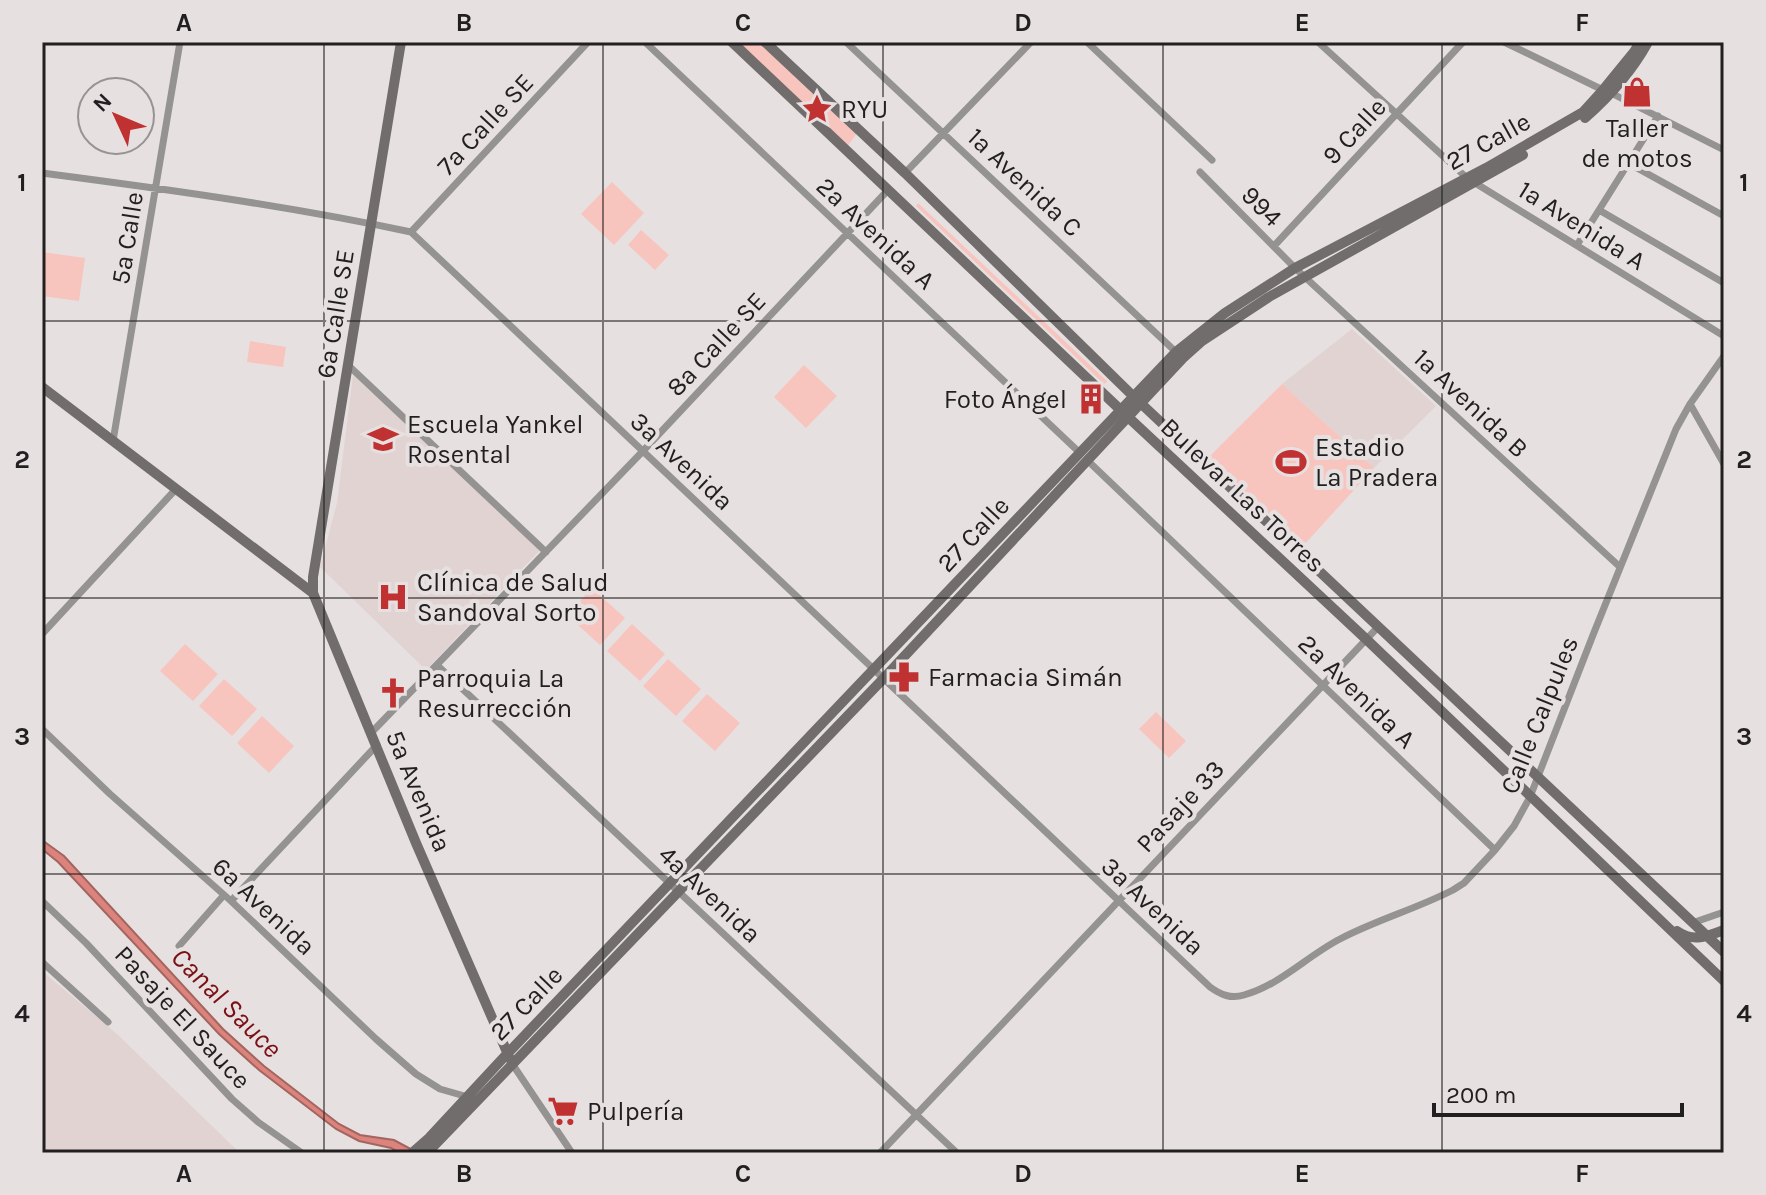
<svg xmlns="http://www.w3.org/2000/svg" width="1766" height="1195" viewBox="0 0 1766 1195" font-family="Karla,sans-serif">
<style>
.built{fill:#e1d3d1}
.green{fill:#f8c4be}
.water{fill:#db837c;stroke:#a36560;stroke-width:2}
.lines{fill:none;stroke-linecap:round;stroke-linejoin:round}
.street{stroke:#959392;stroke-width:7}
.secondary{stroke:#706d6c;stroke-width:10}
.grid{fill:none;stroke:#211f1f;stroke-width:2;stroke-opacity:0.55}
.labels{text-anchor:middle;stroke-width:8;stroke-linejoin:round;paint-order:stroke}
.poi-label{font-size:26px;fill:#211f1f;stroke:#e6e1e0;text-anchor:start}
.street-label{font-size:26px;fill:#211f1f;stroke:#e6e1e0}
.water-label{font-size:28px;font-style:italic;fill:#7a0f15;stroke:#e6e1e0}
.neatline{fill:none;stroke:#211f1f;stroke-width:3}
.grid-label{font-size:26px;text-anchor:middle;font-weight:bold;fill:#211f1f}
</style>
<rect width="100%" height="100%" fill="#e6e1e0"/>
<path class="built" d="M1352,329L1436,406L1374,468L1282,384Z
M353,375L540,550L426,670L320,567L337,503Z
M42,971L117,1034L240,1153H42Z"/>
<path class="green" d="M738,42H758L857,133L847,147Z
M612,182L644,213L614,245L581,214Z
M918,203L1107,381V382L1104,384L916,206Z
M641,230L669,255L655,270L628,245Z
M42,252L85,258L79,301L42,296Z
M250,341L286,347L283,367L247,362Z
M804,365L837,396L806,428L774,397Z
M1282,384L1374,468L1303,546L1209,457Z
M592,588L625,618L600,645L567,615Z
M632,624L665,654L640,681L607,651Z
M185,644L218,674L193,701L160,671Z
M668,659L701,689L676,716L643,686Z
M224,679L257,709L232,736L199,706Z
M707,694L740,723L715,751L682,721Z
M1156,712L1186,741L1169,758L1139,729Z
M262,716L294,746L269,773L237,743Z"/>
<path class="water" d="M42,840L64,856L223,1029L264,1066L339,1124L360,1135L394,1140L418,1153H400L391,1148L359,1141L336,1129L259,1070L219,1034L58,862L42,849Z"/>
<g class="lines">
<path class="street" d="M645,42L1080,453
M846,42L1176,352
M1087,42L1212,160
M1318,42L1467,178L1724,336
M1504,42L1603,90
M1721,42L1724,43
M1611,93L1724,150
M1628,163L1724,216
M1200,172L1295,268L1620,567
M42,173C165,189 289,206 411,232L1210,987C1221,995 1231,999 1244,995C1280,985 1307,956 1340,939C1376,920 1416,909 1453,890L1464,883L1495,850L1514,826L1530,797L1593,635L1676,429L1690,404L1724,356
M905,173L1031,42
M1599,210L1724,283
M411,232L588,42
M1577,245L1658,116
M1274,246L1463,42
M349,366L546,552
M1690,404L1724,464
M113,441L180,42
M1087,460L1495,850
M42,634L176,489
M437,665L956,1152
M42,729L110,794L231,901L376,1039L416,1074L440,1089L468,1097
M371,733L643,451L888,190
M42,901L86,943L232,1099L258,1122L302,1153
M231,901L377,745
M1692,923L1724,912
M179,946L224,895
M42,962L108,1022
M513,1065L572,1153
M880,1153L1378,627"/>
<path class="secondary" d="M732,42L1128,417L1366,639L1724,981
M765,42L905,173L1133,396L1724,952
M1585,118C1610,96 1632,71 1648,42
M42,387L313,593L416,843L510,1059
M313,593V577L401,42
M1677,931C1694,943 1707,936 1724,930
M412,1153L429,1138L507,1054L1176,352L1225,313L1295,268L1486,168L1583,112L1603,90L1634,52L1640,42
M427,1153L884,678L1183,358L1202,341L1269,297L1523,155"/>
</g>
<path class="grid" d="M324,42V1153M603,42V1153M883,42V1153M1163,42V1153M1442,42V1153M42,321H1724M42,598H1724M42,874H1724"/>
<defs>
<g id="shop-bare" transform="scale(2.4)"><path d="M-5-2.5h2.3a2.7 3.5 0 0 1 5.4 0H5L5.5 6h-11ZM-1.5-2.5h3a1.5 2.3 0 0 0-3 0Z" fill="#c03132" stroke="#e6e1e0" stroke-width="2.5" paint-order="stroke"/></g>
<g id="sight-bare" transform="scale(2.4)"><path d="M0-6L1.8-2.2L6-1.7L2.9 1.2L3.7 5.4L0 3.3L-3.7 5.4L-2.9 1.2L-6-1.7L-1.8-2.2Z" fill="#c03132" stroke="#e6e1e0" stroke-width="2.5" paint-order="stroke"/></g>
<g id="building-bare" transform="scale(2.4)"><path d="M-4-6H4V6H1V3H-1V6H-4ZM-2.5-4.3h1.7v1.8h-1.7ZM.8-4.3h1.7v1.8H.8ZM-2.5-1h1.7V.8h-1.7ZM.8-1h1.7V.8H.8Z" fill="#c03132" stroke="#e6e1e0" stroke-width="2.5" paint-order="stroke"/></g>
<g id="school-bare" transform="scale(2.4)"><path d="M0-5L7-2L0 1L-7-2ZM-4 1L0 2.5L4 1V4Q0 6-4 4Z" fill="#c03132" stroke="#e6e1e0" stroke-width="2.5" paint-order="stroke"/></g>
<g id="stadium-bare" transform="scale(2.4)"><path d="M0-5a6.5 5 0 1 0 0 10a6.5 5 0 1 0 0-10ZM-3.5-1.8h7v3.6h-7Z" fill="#c03132" stroke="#e6e1e0" stroke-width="2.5" paint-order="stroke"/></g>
<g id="hospital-bare" transform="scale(2.4)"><path d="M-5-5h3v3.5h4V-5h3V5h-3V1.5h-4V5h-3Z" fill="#c03132" stroke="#e6e1e0" stroke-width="2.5" paint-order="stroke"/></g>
<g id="pharmacy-bare" transform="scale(2.4)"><path d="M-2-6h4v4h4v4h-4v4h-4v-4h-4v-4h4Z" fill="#c03132" stroke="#e6e1e0" stroke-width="2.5" paint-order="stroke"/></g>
<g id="church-bare" transform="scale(2.4)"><path d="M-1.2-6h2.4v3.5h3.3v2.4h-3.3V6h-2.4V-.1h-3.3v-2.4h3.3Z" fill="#c03132" stroke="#e6e1e0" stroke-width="2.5" paint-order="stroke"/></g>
<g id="supermarket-bare" transform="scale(2.4)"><path d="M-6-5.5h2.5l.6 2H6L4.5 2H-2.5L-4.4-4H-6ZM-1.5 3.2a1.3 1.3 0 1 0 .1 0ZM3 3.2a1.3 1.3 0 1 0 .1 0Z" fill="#c03132" stroke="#e6e1e0" stroke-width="2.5" paint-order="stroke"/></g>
</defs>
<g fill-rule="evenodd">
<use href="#shop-bare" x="1637" y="92"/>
<use href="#sight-bare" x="817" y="109"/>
<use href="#building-bare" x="1091" y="399"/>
<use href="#school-bare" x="383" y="439"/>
<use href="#stadium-bare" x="1291" y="462"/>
<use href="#hospital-bare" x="393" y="597"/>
<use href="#pharmacy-bare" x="904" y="677"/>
<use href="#church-bare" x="393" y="693"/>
<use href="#supermarket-bare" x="563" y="1111"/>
</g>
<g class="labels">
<g class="poi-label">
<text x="841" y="118">RYU</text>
<text x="1637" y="137" text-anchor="middle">Taller<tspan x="1637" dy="30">de motos</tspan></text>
<text x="1067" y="408" text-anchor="end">Foto Ángel</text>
<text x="407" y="433">Escuela Yankel<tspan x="407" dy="30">Rosental</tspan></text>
<text x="1315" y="456">Estadio<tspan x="1315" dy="30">La Pradera</tspan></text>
<text x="417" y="591">Clínica de Salud<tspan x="417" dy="30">Sandoval Sorto</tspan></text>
<text x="928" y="686">Farmacia Simán</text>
<text x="417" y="687">Parroquia La<tspan x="417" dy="30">Resurrección</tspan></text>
<text x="587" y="1120">Pulpería</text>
</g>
<g class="street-label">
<text transform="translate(485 124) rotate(-47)" y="9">7a Calle SE</text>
<text transform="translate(1354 131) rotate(-47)" y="9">9 Calle</text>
<text transform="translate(1488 141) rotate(-29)" y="9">27 Calle</text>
<text transform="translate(1025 182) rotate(43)" y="9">1a Avenida C</text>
<text transform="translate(1262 206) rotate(45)" y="9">994</text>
<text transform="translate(1582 225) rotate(32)" y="9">1a Avenida A</text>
<text transform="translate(876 233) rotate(43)" y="9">2a Avenida A</text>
<text transform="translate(127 238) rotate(-81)" y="9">5a Calle</text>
<text transform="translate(335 314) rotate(-81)" y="9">6a Calle SE</text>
<text transform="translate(716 344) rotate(-47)" y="9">8a Calle SE</text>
<text transform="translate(1471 403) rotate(43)" y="9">1a Avenida B</text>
<text transform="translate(682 461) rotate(43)" y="9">3a Avenida</text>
<text transform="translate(1243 495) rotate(43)" y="9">Bulevar Las Torres</text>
<text transform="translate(973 534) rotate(-47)" y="9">27 Calle</text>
<text transform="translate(1357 691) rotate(44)" y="9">2a Avenida A</text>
<text transform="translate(1539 715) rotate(-68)" y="9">Calle Calpules</text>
<text transform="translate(419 791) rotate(67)" y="9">5a Avenida</text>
<text transform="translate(1180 806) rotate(-47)" y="9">Pasaje 33</text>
<text transform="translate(710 894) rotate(43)" y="9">4a Avenida</text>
<text transform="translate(264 906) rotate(43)" y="9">6a Avenida</text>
<text transform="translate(1153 906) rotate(43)" y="9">3a Avenida</text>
<text transform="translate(526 1003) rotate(-46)" y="9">27 Calle</text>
<text transform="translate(183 1017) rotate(47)" y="9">Pasaje El Sauce</text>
</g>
<g class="water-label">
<text transform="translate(227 1002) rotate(45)" y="10">Canal Sauce</text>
</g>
</g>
<rect width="1766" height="1195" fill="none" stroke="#e6e1e0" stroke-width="88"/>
<g transform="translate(116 116) rotate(314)"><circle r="38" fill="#e6e1e0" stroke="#979393" stroke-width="2"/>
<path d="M0-6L14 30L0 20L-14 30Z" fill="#c03132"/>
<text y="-12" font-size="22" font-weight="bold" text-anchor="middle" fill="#211f1f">N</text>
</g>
<path d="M1434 1103v12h248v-12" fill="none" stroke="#211f1f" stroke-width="4"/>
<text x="1446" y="1103" font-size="24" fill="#211f1f" stroke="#e6e1e0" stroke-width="6" paint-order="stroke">200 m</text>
<rect x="44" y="44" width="1678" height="1107" class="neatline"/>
<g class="grid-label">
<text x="184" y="31">A</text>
<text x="464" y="31">B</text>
<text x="743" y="31">C</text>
<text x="1023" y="31">D</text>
<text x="1302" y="31">E</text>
<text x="1582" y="31">F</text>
<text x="22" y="191">1</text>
<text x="1744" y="191">1</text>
<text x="22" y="468">2</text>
<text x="1744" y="468">2</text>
<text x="22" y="745">3</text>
<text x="1744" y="745">3</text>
<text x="22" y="1022">4</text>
<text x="1744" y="1022">4</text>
<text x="184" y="1182">A</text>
<text x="464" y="1182">B</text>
<text x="743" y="1182">C</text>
<text x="1023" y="1182">D</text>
<text x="1302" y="1182">E</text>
<text x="1582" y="1182">F</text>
</g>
</svg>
